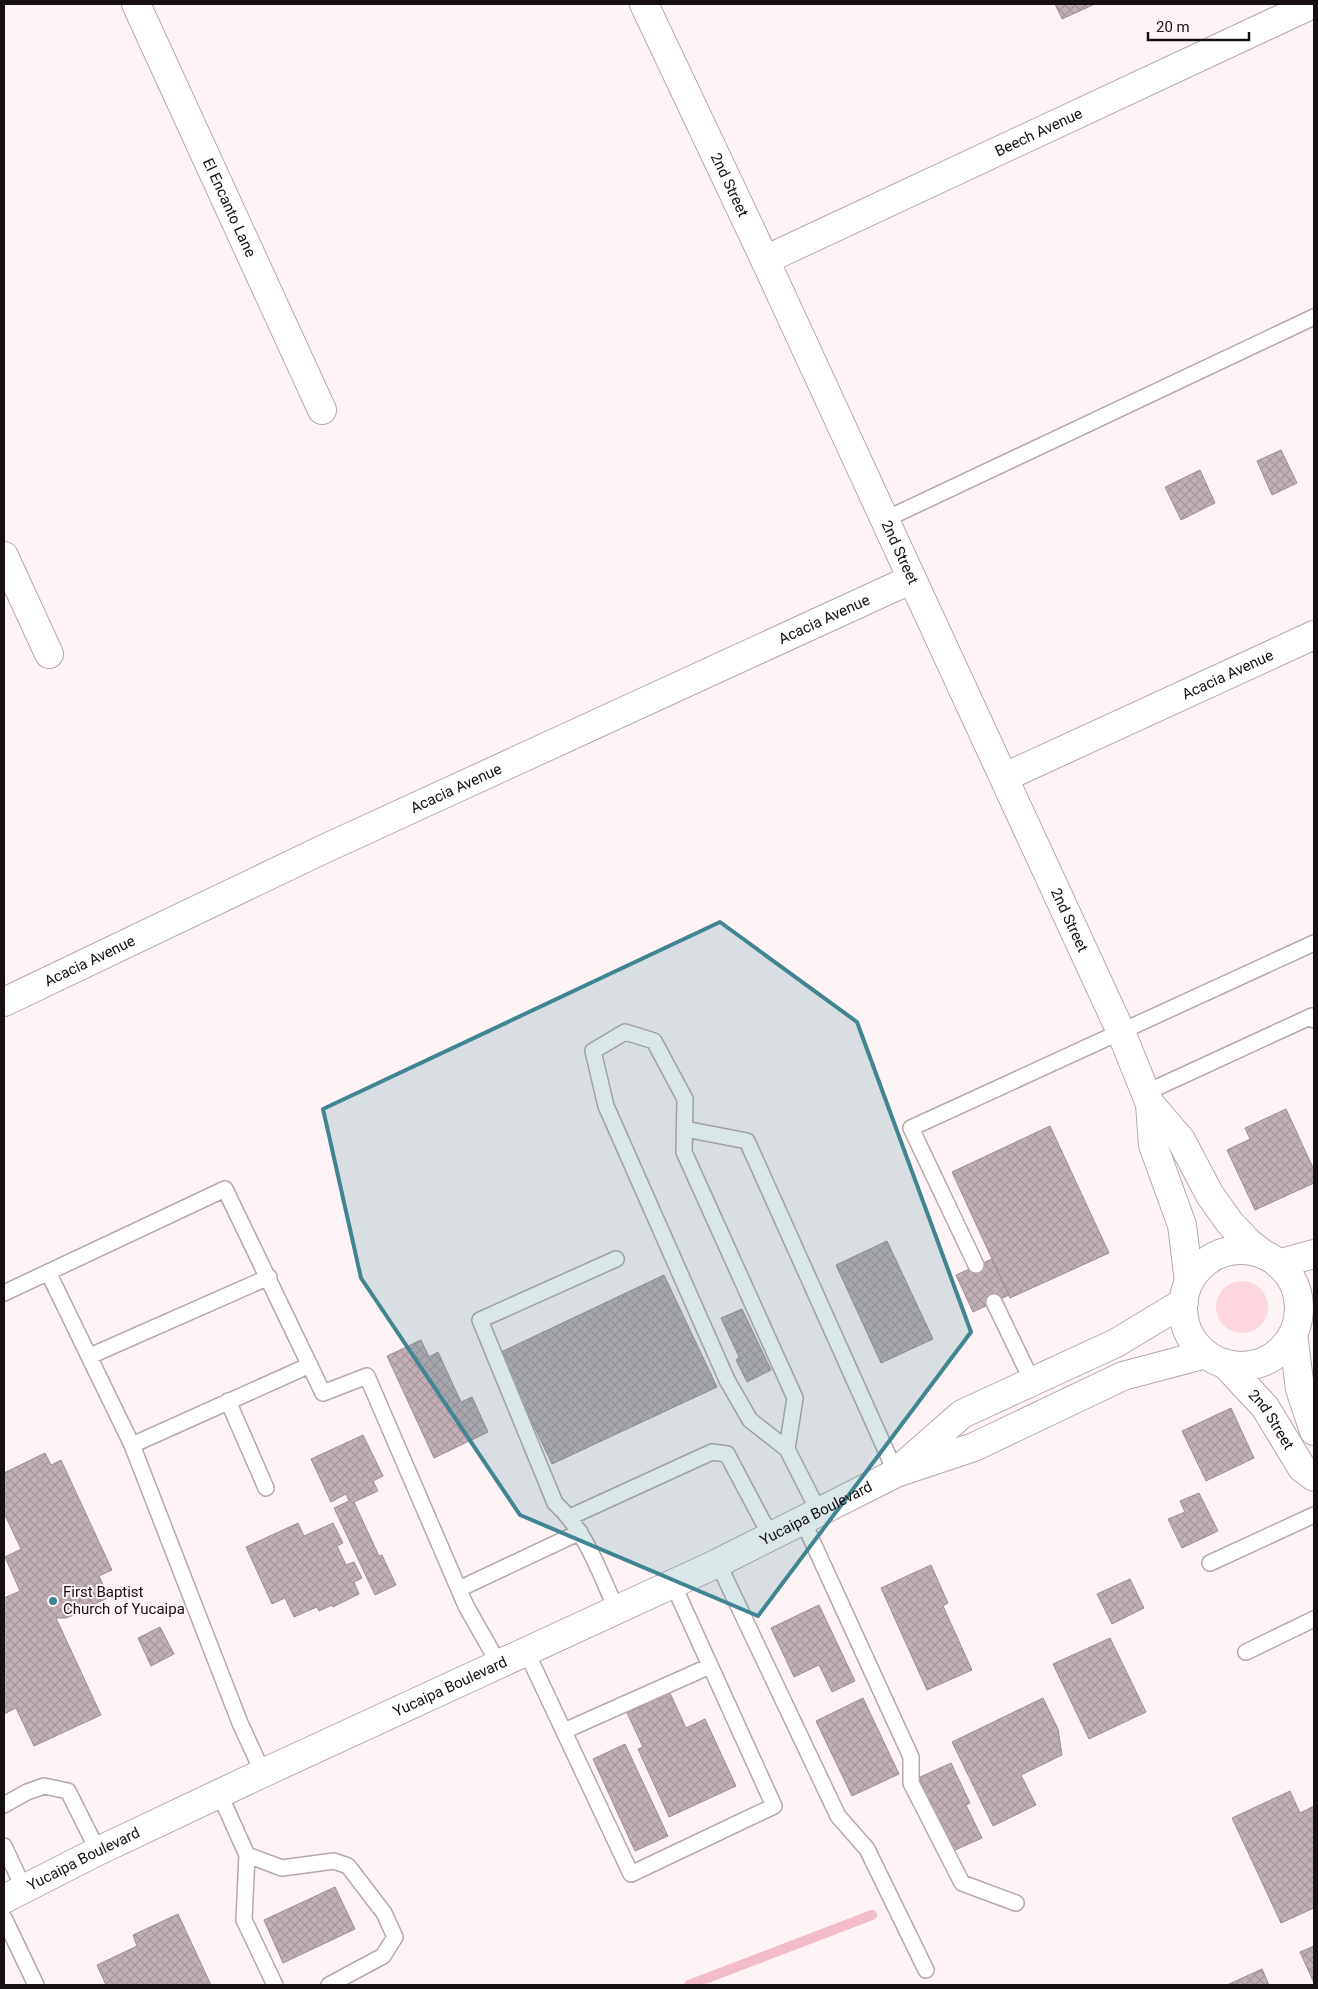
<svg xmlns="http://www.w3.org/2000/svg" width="1318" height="1989" viewBox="0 0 1318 1989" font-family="Roboto,sans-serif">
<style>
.garden{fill:#fcd7e0}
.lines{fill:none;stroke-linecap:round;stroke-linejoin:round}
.stream{stroke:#f4bcca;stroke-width:10}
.building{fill:url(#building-cross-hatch);stroke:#9f8f93}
.service-casing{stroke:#b8a7ab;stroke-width:18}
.minor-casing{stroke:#b8a7ab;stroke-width:30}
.secondary-casing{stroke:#b8a7ab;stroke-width:30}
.service{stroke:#fff;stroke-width:15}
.minor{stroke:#fff;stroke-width:28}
.secondary{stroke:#fff;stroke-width:28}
.marked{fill:#418593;fill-opacity:0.2;stroke:#418593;stroke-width:4;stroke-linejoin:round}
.poi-dot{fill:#418593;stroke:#fef4f6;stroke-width:2}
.labels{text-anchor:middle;stroke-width:4;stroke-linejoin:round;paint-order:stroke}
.street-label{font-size:15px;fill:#161011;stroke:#fef4f6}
.poi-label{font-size:15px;fill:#161011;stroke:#fef4f6;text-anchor:start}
</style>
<defs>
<pattern id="building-cross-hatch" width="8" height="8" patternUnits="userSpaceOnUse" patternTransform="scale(1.25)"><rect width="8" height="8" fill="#c1b1b5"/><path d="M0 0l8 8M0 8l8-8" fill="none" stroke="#a5979b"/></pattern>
</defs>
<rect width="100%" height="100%" fill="#fef4f6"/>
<path class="garden" d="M1216 1307a26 26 0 1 1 52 0a26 26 0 1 1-52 0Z"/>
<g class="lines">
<path class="stream" d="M689,1985L872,1915"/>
</g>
<path class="building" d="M1055,4H1095L1062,19Z
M1281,450L1297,483L1272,495L1257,461Z
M1200,470L1215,503L1181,520L1165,487Z
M1286,1109L1314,1170V1183L1255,1210L1227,1150L1250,1139L1245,1128Z
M1050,1126L1109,1253L1010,1298L952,1172Z
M887,1241L933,1339L881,1363L836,1265Z
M992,1259L1009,1295L973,1312L956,1275Z
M664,1275L717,1387L552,1464L499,1353Z
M742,1309L771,1370L747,1382L736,1360L739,1357L721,1318Z
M421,1340L429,1357L438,1352L461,1402L472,1397L488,1432L434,1458L387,1356Z
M1231,1408L1254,1458L1206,1481L1182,1431Z
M363,1435L383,1476L373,1481L378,1491L354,1502L379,1556L382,1555L396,1585L375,1595L334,1508L349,1501L346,1494L331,1502L311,1459Z
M45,1453L51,1465L61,1460L112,1570L99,1576L109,1597L87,1608L84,1603L76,1614L66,1618H56L101,1715L34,1746L16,1708L4,1714V1598L20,1591L5,1557L21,1549L4,1513V1473Z
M1199,1493L1218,1531L1182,1548L1168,1519L1185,1512L1180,1501Z
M298,1523L304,1536L333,1523L343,1543L337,1546L346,1565L354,1562L362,1578L354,1582L359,1594L333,1607L332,1605L319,1611L317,1607L294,1617L285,1598L272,1604L246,1547Z
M931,1565L948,1603L943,1606L972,1670L927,1690L881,1588Z
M1130,1579L1144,1608L1112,1624L1097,1594Z
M819,1605L855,1681L832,1692L819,1665L794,1677L771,1628Z
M160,1627L174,1654L151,1666L138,1638Z
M1110,1638L1146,1712L1089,1739L1053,1664Z
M670,1693L686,1728L705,1719L736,1786L669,1817L638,1749L643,1747L627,1713Z
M863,1698L899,1774L852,1796L816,1721Z
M1043,1698L1058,1729L1062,1755L1021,1775L1036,1805L993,1826L952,1742Z
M625,1744L668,1836L635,1851L593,1759Z
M951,1763L970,1803L966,1805L982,1838L953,1851L918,1778Z
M1290,1791L1300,1813L1314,1806V1908L1281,1923L1232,1818Z
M335,1887L355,1929L283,1963L264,1920Z
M178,1914L211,1985H106L97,1965L137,1946L133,1935Z
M1314,1946V1983L1300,1952Z
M1262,1969L1269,1985H1227Z"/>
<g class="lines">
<g class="service-casing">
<path id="service" d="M884,520L1314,317
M1145,1093L1312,1016L1314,1020
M685,1129L747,1141L896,1473
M616,1259L480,1320L555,1503C586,1531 600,1573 617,1611
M976,1265L911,1128L1314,943
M48,1272L132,1445L240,1723L263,1773
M4,1293L225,1189L323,1393L367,1376L466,1606L500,1666
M994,1302L1032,1381
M90,1356L269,1277
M228,1401L266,1488
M132,1445L310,1365
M787,1449L795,1398L684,1152L685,1099L654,1041L625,1032L593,1051L606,1106L727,1380L750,1420L787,1449L819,1512
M570,1517L712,1452L727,1454L771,1537
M803,1521L911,1757V1783L962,1883L1016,1903
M718,1563L838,1816L867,1849L926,1970
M1210,1563L1314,1515
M459,1589L580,1532
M1246,1652L1314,1619
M527,1653L631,1874L774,1806L673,1584
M564,1731L710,1666
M220,1795L247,1855L244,1920L275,1985
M4,1805L27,1792L44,1786L68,1791L98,1851
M4,1846L24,1889
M247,1855L282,1868L334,1861L348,1866L384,1913L395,1937L383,1956L329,1985
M4,1918L36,1985"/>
</g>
<g class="minor-casing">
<g id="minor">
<path id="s1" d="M136,4L322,410"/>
<path id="s2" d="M644,4L765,260L1121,1032L1150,1104L1153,1145L1182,1225L1189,1282"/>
<path id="s3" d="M765,260L1313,4"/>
<path d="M4,556L49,654"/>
<path id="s4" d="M1005,777L1314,635"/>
<path id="s5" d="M4,1002L324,849L912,579"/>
<path d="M1150,1104L1181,1140L1210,1195L1230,1223L1249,1243L1266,1256"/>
<path d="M1293,1334L1300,1389L1314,1431"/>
<path id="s6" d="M1224,1363L1265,1407L1302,1468L1314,1477"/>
</g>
</g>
<g class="secondary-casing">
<g id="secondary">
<circle cx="1241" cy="1308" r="58"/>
<path d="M1278,1264L1314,1254"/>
<path d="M904,1465L962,1414L1116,1343L1184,1302"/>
<path id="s7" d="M4,1899L98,1851L263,1773L718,1563L896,1473L974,1447L1123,1376L1206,1354"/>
</g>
</g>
<use href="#service" class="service"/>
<use href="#minor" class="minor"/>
<use href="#secondary" class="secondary"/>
</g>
<path class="marked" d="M720,922L857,1022L971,1332L758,1616L520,1515L361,1278L323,1109Z"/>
<circle class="poi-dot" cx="53" cy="1601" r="5"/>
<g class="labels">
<g class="street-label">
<text dy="5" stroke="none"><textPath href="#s3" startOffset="302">Beech Avenue</textPath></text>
<text dy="5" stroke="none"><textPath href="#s2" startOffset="200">2nd Street</textPath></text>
<text dy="5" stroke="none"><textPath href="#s1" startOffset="224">El Encanto Lane</textPath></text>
<text dy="5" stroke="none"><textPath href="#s2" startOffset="605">2nd Street</textPath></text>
<text dy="5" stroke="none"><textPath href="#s5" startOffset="905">Acacia Avenue</textPath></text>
<text dy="5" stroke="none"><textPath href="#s4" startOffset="245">Acacia Avenue</textPath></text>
<text dy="5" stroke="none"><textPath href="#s5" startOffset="500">Acacia Avenue</textPath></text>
<text dy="5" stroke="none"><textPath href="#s2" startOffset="1010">2nd Street</textPath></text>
<text dy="5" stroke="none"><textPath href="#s5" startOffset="95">Acacia Avenue</textPath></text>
<text dy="5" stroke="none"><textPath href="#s6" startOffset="74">2nd Street</textPath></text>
<text dy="5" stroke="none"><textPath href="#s7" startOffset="899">Yucaipa Boulevard</textPath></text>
<text dy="5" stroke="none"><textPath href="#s7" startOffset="494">Yucaipa Boulevard</textPath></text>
<text dy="5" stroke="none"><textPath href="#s7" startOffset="89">Yucaipa Boulevard</textPath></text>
</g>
<g class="poi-label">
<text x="63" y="1597">First Baptist<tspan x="63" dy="17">Church of Yucaipa</tspan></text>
</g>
</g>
<rect width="1318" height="1989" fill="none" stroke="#161011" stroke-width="10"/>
<path d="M1148 32v8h101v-8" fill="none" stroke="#161011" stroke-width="2.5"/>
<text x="1156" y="32" font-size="15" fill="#161011" stroke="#fef4f6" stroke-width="4" paint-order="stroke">20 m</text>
</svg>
